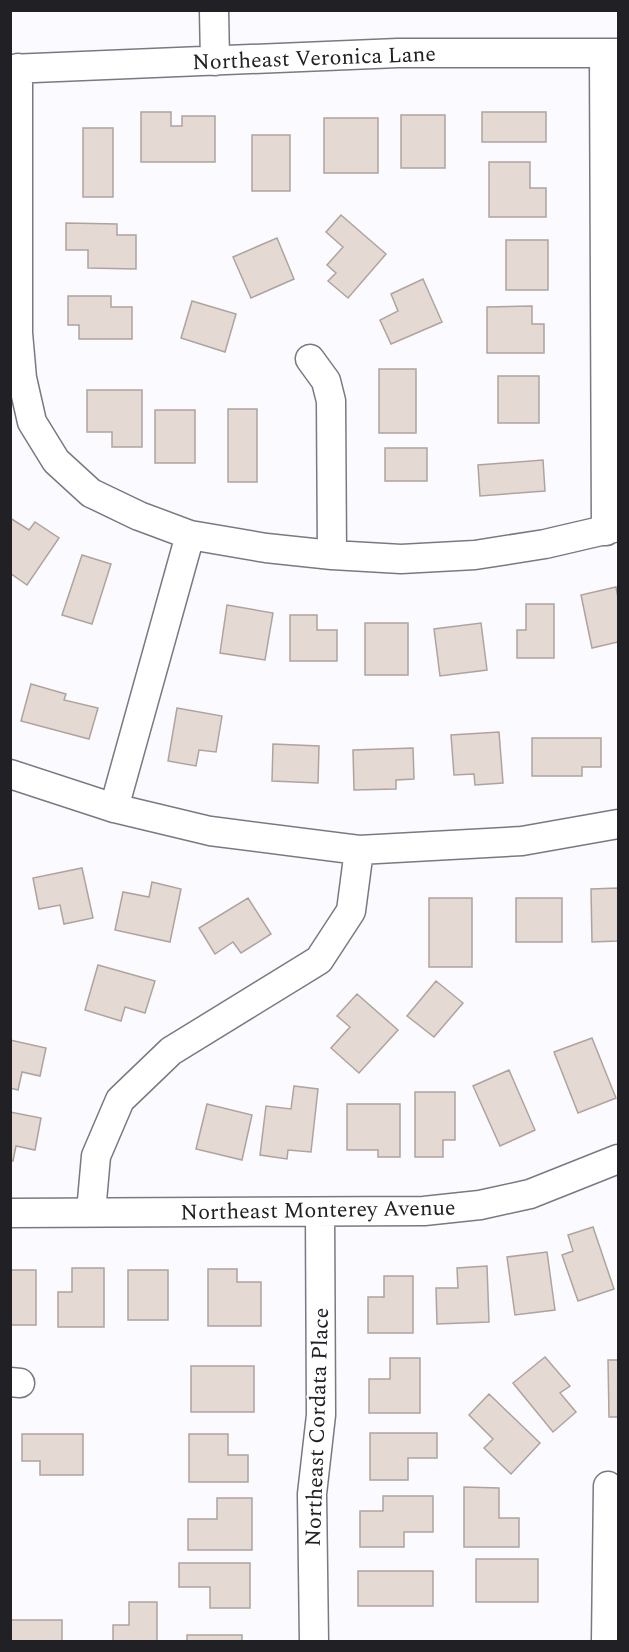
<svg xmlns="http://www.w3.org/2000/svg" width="629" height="1652" viewBox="0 0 629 1652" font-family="Spectral,serif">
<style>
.building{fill:#e5d9d3;stroke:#afa49d;stroke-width:1.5}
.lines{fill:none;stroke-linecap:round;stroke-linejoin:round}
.street-casing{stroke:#7a7983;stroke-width:31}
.street{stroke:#fff;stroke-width:28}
.labels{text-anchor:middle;stroke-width:4.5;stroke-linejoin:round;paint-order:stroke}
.street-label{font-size:22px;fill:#212125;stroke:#fff}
</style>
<rect width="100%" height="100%" fill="#fafaff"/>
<path class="building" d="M141,112H171V126H182V116H215V162H141Z
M482,112H546V142H482Z
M401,115H445V168H401Z
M324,118H378V173H324Z
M83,128H113V197H83Z
M252,135H290V191H252Z
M489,162H530V188H546V217H489Z
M341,215L386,254L348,298L328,281L336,273L327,265L343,247L326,232Z
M66,223L117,224V235H136V269L88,268V250H66Z
M277,238L294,279L251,298L233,257Z
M506,240H548V290H506Z
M423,279L442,322L391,344L380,320L398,311L391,294Z
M68,296H111V307H132V339H79V325H68Z
M192,301L236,314L225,352L181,338Z
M532,306V324H544V353H487V307Z
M379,369H416V433H379Z
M498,376H539V423H498Z
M87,390H142V447H112V432H87Z
M228,409H257V482H228Z
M155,410H195V463H155Z
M385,448H427V481H385Z
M543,460L545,491L480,496L478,465Z
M10,518L29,530L35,522L59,538L27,585L10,573Z
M82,555L111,564L92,624L62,615Z
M616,587L618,598V642L592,648L581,595Z
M526,604H554V658H517V630H526Z
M227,605L273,613L265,660L220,653Z
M290,615H317V630H337V661H290Z
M365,623H408V675H365Z
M481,623L487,670L440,676L434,629Z
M31,684L66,694L64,700L98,708L89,739L21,721Z
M177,708L222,716L216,752L199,750L196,766L168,761Z
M499,732L503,783L475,785L474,774L454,775L451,735Z
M532,738H601V767H582V776H532Z
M273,744L319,746L318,783L272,781Z
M413,748L414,779L396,780V789L354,790L353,750Z
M82,868L93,918L64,924L60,905L39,909L33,878Z
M152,882L181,889L170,942L115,930L123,892L149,897Z
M618,888V941L592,942L591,889Z
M248,898L271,934L241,953L233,942L215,954L199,928Z
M429,898H472V967H429Z
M516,898H562V942H516Z
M98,965L155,981L145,1013L125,1007L121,1021L85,1010Z
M436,981L463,1003L434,1037L407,1016Z
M357,994L398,1030L359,1073L331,1048L350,1027L337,1016Z
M592,1038L616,1098L578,1113L554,1052Z
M10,1040L46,1048L40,1076L22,1072L18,1090L10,1088Z
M509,1070L535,1130L500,1146L473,1086Z
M294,1086L318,1089L311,1152L288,1150L287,1159L260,1155L266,1106L291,1109Z
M415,1092H455V1140H443V1157H415Z
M207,1104L252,1115L242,1160L196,1149Z
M347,1104H400V1157H378V1150H347Z
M10,1112L41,1118L35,1150L16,1146L13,1161L10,1160Z
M593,1227L614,1289L578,1301L562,1255L573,1251L568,1235Z
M547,1252L555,1310L515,1315L507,1257Z
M487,1266L489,1322L437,1324L436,1288H458L457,1268Z
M72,1268H104V1327H58V1292H72Z
M208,1269H237V1282H261V1326H208Z
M10,1270H36V1325H10Z
M128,1270H168V1320H128Z
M384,1276H413V1333H368V1297H384Z
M545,1357L570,1386L560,1393L576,1412L553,1432L513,1383Z
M390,1358H420V1413H369V1379H390Z
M608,1360H618V1417H609Z
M191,1366H254V1412H191Z
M489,1394L540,1443L511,1474L484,1448L493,1439L469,1415Z
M370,1433H437V1458H408V1480H370Z
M22,1434H83V1475H40V1461H22Z
M189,1434H228V1455H248V1482H189Z
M464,1487L499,1488V1518H519V1547H464Z
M383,1496H433V1532H404V1547H360V1511H383Z
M217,1498H252V1550H188V1519H217Z
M476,1559H538V1602H476Z
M179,1563H250V1608H210V1587H179Z
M358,1571H433V1606H358Z
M129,1602H157V1642H113V1625H129Z
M10,1620H62V1642H10Z
M187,1635H242V1642H187Z"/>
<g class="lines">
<g class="street-casing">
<path id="street" d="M214,10L215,61
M604,53L606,531
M18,68V333L22,378L32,422L56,461L91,493L139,516L190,535L266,548L332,555L401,559L475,555L545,544L618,527
M10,69L398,53H618
M310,359L326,381L331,401L332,555
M10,774L114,808L210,831L359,850L522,841L618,824
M114,808L190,535
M91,1212L96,1156L120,1100L171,1051L319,960L351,911L359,850
M10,1213L424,1211L480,1205L530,1194L618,1159
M10,1382L20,1383
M314,1642L312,1494L321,1415L320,1212
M606,1642L608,1486"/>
</g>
<use href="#street" class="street"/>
</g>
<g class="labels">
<g class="street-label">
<text transform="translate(314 57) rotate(-2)" y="8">Northeast Veronica Lane</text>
<text transform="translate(318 1209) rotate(-1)" y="8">Northeast Monterey Avenue</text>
<text transform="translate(316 1427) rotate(-88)" y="8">Northeast Cordata Place</text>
</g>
</g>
<rect width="629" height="1652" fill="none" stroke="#212125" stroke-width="24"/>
</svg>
